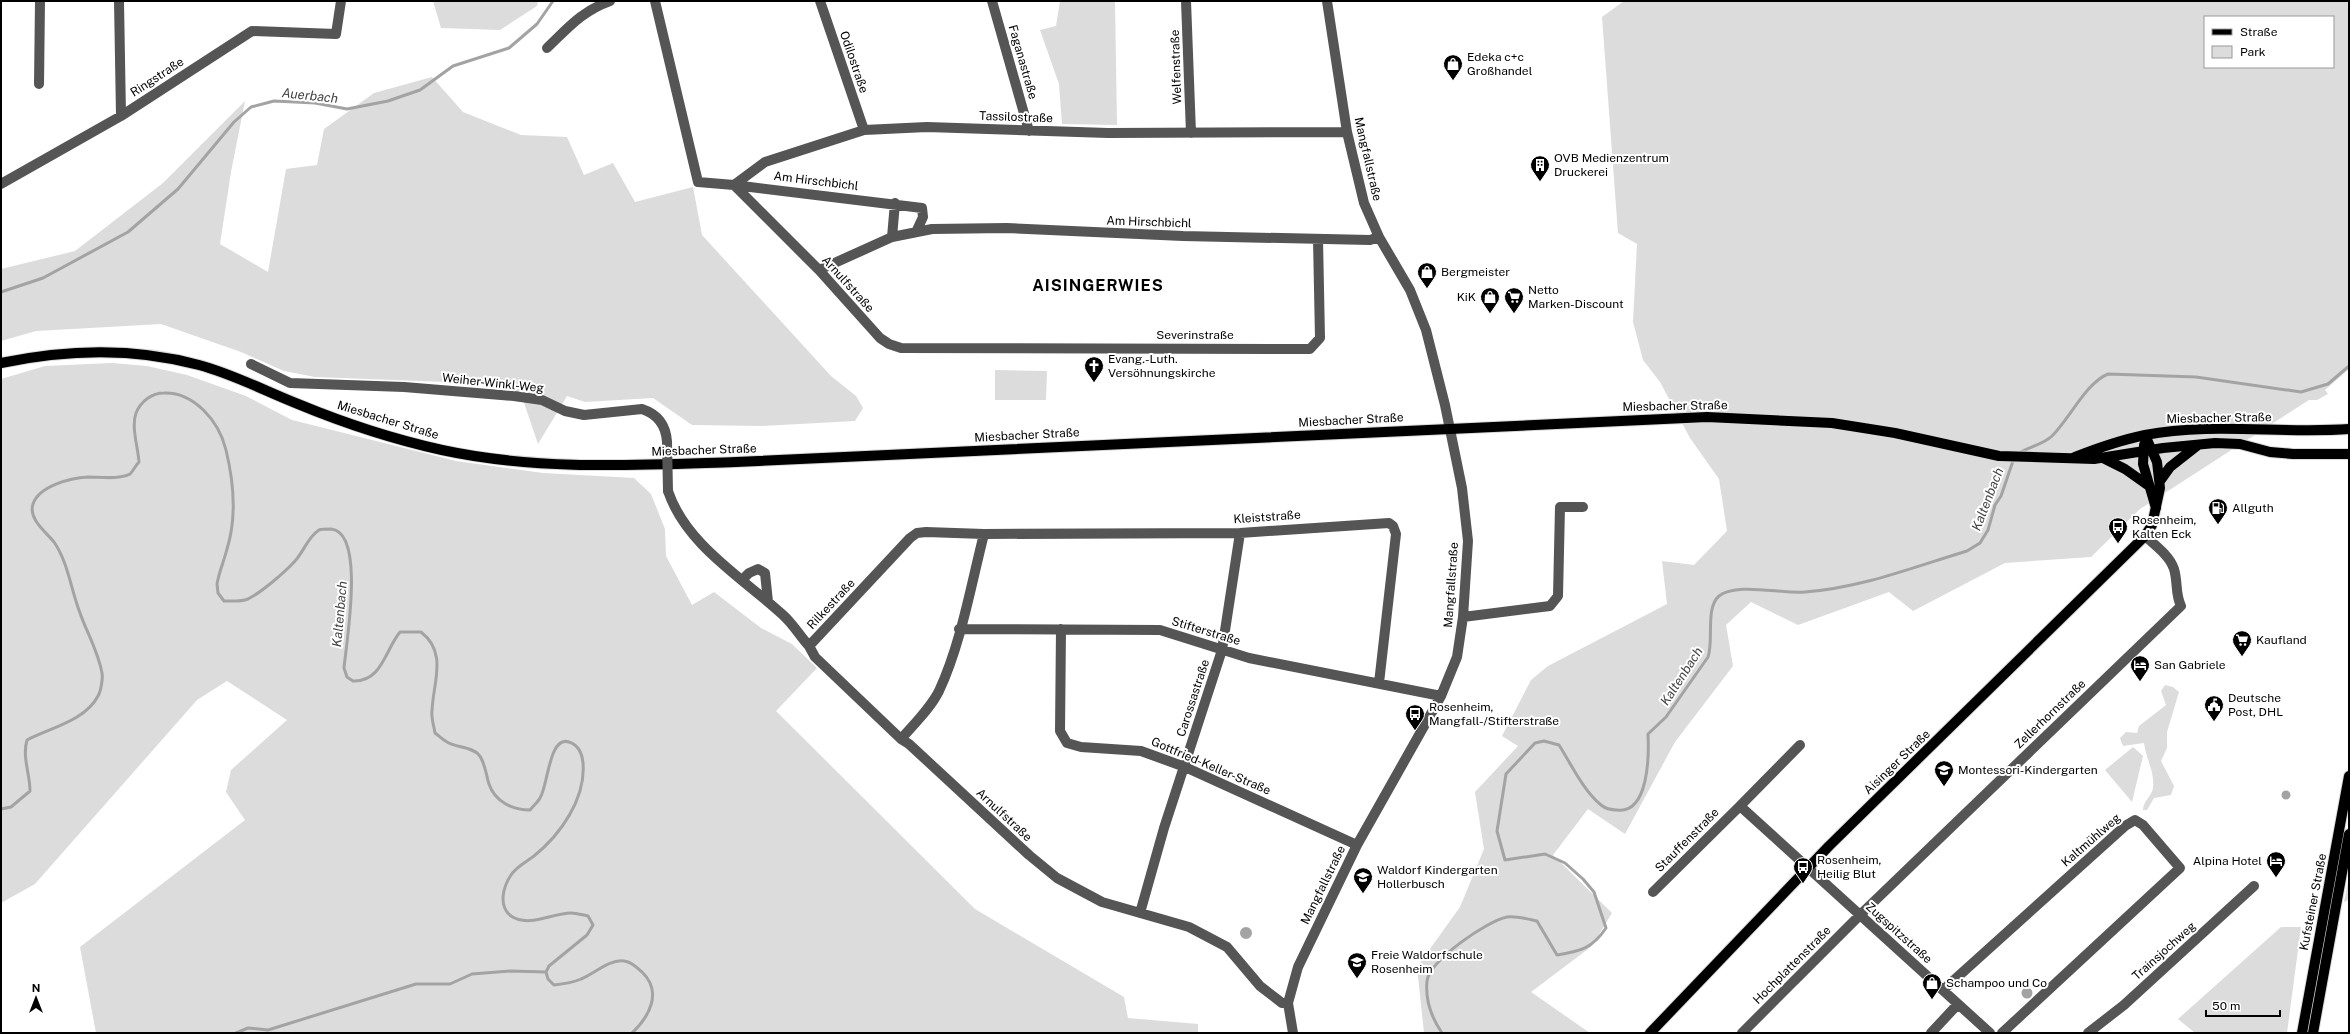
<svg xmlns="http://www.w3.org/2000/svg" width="2350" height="1034" viewBox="0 0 2350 1034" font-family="'Public Sans',sans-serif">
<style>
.green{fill:#dcdcdc;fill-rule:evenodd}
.water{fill:#a3a3a3}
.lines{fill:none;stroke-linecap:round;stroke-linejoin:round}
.stream{stroke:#a3a3a3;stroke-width:3}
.major-casing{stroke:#dbdbdb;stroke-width:12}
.minor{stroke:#555;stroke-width:10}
.major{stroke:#000;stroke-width:10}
.minor-bridge{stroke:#555;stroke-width:10}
.labels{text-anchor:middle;stroke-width:4;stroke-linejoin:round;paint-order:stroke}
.poi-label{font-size:12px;fill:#000;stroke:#fff;text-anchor:start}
.street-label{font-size:12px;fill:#000;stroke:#fff}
.water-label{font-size:13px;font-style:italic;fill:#444;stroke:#fff}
.district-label{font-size:16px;font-weight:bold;letter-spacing:1px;fill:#000;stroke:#fff}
</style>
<rect width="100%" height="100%" fill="#fff"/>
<path class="green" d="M433,1H538L537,6L500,30L441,28Z
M1060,1H1115L1117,125L1062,124L1059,84L1040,30L1056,26Z
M1624,1H2349V369L2325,390L2328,394L2317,400H2309L2140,509L2091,557L2005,563L1913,611L1889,592L1798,625L1751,602L1726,625L1733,666L1675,742L1625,834L1588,809L1553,855L1612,913L1592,946L1531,992L1590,1033H1424L1417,967L1460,907L1484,849L1475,792L1518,746L1502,736L1531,680L1548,666L1667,604L1662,561L1694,565L1727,531L1719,479L1690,438L1660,382L1643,360L1633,322L1637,244L1618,233L1602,17ZM2205,17H2333V67H2205Z
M432,77L463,112L521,135L567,137L584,175L613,163L635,202L693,187L702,235L831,376L856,396L863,408L855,421L762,426L692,425L653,398L585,402L567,396L538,444L521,394L499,384L315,377L284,371L241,352L161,324L36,331L1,341V269L75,251L163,183L245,101L231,172L220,244L268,272L286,169L317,165L324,129L374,93Z
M112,363L147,366L187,375L246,396L292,420L456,461L543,473L634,478L651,494L665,529L666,556L692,605L714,592L761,628L792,644L817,668L776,711L975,909L1124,997L1128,1018L1198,1024V1033H96L80,947L245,820L226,792L231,770L287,720L227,681L197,700L35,884L1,903V379L45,366Z
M995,370L1047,371L1046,400H995Z
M2165,685L2173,687L2179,692L2167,732V748L2161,761L2174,786L2171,795L2154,798L2147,810H2143C2143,801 2152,796 2153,788C2155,772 2146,759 2144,743L2123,746L2120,738L2126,732L2137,733L2139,726L2166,705L2161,691Z
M2133,747L2143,756L2132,802L2105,770Z
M2349,876V900L2344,902Z
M2281,927H2301L2287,1033H2195L2178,1019Z"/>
<path class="water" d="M2281.5 795a4.5 4.5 0 1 1 9 0a4.5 4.5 0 1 1-9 0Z
M1240 933a6 6 0 1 1 12 0a6 6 0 1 1-12 0Z
M2021.5 993a5.5 5.5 0 1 1 11 0a5.5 5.5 0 1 1-11 0Z"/>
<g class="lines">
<path class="stream" d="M1,292L43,278L128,232L178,189L234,122L251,107L274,101L315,103L347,109L388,101L420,90L453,66L509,48L537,24L553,1
M2019,453C2029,447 2044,444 2052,436C2070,418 2086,383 2108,374L2196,377L2301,392L2328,384L2349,366
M1,809L11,807L30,791C30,774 22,757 27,740C50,728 85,721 98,696C101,691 103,678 102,673C98,651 87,633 80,613C71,590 68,562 54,542C46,532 28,519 33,504C39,486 70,478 88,477C99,477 119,480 130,474C133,471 136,465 139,462C138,447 131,427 136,413C141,401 152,393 164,393C194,392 219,421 226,450C234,483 237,517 227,549C224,561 219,572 217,584L218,593L224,601C232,601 240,602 248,599C262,592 285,572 295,561C304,551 308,537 319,530C322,529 328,529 331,529C366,532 346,644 344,668L347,677L353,681C382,682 385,650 400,632H421C448,653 433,682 432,711C431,718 434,726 435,733C439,736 443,740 447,742C456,748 471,746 479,755C485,762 486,775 489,784C495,802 513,810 530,810C533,806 538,802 540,798C548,786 549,735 569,742C579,745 582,753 583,763C586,799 560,835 534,856C526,862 516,867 511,875C503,887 498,906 511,916C529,928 552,913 571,913C576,913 583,915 588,916L593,925L587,935L549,966L546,972L548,979L554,985C564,984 572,983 581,979C594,974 609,959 624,961C632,962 636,967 642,972C663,992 649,1017 632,1033
M236,1033L248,1028L268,1030L416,984H450L472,974L510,971L546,972
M1442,1033C1431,1017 1425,1001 1427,981C1430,960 1487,921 1507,917C1517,916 1528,919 1537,921L1557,955C1580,951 1592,949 1606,928L1594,892L1583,879L1565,863L1545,854L1505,860L1497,831L1506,774L1535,743L1544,741L1559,745C1571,764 1583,790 1601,805C1606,809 1611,810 1617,810C1649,814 1649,755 1648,734L1666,717L1708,657C1714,640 1705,608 1719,596C1736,582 1781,594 1805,592C1861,588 1914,567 1967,551L1980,543L1988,530L1995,505L2001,496L2014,458"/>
<g class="major-casing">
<path id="major" d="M1,363C68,349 133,347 199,365C233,374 265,391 298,404C344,423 392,439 442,450C539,471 637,465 736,462L1707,417L1832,423L1895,433L1999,456L2094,459L2163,448L2215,443L2240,444L2270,452L2293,454H2349
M2144,445L2143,464L2156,508
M2075,457C2098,448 2121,440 2145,435C2212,422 2281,434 2349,429
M2103,458L2125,469L2149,486
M2160,481L2170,467L2198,445
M1650,1033L1829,846L2145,536L2152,525L2160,488L2157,462L2145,435
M2302,1033L2349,776
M2313,1033L2349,834"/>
</g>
<path class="minor" d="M119,1L121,116
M655,1L698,182L734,185L765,162L864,130L927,127L1108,133L1347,132
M820,1L864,130
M992,1L1029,131
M1186,1L1191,133
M547,48C568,28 582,11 610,1
M39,84L40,1
M1,184L121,116L252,31L336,34L341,1
M734,185L819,270L880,338L889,344L901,348L1310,349L1320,338L1318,239
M734,185L922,208L923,217L916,232
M892,237L895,203
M819,270L892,237L932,229L1007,228L1183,236L1370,240L1379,237
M251,364L290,383L404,387L514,396L542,400L565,411L584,415L642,409C657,414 666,425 667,442
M668,491C686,545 743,578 783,615C793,624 800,636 809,646
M984,534C971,585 961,644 939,691C930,709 914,724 901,739L909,744L1029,855L1057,878L1102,902L1189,927L1227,947L1260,986L1282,1003H1288
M742,580L749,573L758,569L765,573L768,602
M1463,617L1550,606L1558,596L1560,507H1583
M959,629L1160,630L1249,658L1441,696
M1061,629L1060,731L1067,743L1081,747L1141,751L1185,767L1357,845
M901,739L815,657L809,646L910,538L917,533L926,532L984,534L1240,533L1389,523L1393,526L1396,534L1379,683
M1800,745L1740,806L1990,1033
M1653,892L1740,806
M1140,913L1164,828L1222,650L1240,533
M1943,990L2125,826L2135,820L2143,825L2180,868L2002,1033
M1293,1033L1288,1003L1298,967L1357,845L1441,696L1457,657L1463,617L1468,541L1462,488L1445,405L1426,330L1410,290L1379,237L1364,203L1347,132L1327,1
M1742,1033L1860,915L2181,606C2175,594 2178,582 2174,569C2170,556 2155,545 2145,536
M1931,1033L1958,1004
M2088,1033L2124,1005L2254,886"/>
<use href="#major" class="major"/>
<path class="minor-bridge" d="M667,442L668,491"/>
</g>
<defs>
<g id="shop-pin" transform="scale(1)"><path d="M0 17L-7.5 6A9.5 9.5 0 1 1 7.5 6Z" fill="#000" stroke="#fff"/><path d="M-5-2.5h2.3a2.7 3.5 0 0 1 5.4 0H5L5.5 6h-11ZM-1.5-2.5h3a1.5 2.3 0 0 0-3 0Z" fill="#fff"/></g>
<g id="building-pin" transform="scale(1)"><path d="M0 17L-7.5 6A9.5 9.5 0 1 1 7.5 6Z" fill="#000" stroke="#fff"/><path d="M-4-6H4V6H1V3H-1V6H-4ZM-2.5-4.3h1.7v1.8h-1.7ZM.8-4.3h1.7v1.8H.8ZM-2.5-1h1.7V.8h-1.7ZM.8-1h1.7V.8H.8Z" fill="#fff"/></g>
<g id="supermarket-pin" transform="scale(1)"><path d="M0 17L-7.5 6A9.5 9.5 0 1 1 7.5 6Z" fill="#000" stroke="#fff"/><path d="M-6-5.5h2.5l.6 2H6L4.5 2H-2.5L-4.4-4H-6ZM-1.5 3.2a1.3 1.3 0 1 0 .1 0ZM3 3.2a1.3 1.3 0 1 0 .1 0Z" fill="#fff"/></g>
<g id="church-pin" transform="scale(1)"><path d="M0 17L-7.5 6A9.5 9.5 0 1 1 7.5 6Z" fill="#000" stroke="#fff"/><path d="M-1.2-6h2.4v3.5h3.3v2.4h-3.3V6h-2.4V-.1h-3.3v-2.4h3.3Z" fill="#fff"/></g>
<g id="fuel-pin" transform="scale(1)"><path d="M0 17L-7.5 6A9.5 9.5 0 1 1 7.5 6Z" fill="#000" stroke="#fff"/><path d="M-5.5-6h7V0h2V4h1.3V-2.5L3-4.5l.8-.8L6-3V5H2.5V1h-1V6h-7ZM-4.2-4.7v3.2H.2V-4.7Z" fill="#fff"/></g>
<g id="bus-pin" transform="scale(1)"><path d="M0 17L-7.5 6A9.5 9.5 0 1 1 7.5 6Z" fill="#000" stroke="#fff"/><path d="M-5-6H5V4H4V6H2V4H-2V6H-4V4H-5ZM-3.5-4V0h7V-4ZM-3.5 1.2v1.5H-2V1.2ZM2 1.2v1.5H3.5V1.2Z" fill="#fff"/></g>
<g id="hotel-pin" transform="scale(1)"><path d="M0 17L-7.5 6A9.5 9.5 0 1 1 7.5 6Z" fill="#000" stroke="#fff"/><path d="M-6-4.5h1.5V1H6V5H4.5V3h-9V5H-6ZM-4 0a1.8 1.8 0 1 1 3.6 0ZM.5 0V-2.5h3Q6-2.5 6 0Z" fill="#fff"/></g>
<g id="civic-pin" transform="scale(1)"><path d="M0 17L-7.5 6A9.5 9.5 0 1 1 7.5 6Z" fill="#000" stroke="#fff"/><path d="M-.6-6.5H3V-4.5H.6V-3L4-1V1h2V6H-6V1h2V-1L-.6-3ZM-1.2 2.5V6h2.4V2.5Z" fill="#fff"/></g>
<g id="school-pin" transform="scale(1)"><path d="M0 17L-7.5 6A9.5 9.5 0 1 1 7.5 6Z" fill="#000" stroke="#fff"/><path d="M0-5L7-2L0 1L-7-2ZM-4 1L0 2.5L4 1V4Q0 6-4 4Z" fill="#fff"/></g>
</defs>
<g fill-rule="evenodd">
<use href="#shop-pin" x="1453" y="64"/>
<use href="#building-pin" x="1540" y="165"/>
<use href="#shop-pin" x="1427" y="272"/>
<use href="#shop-pin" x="1490" y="297"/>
<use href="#supermarket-pin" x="1514" y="297"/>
<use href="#church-pin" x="1094" y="366"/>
<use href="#fuel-pin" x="2218" y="508"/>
<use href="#bus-pin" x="2118" y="527"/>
<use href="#supermarket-pin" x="2242" y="640"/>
<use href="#hotel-pin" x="2140" y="665"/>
<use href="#civic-pin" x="2214" y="705"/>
<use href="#bus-pin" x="1415" y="714"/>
<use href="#school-pin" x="1944" y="770"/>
<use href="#hotel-pin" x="2276" y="861"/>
<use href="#bus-pin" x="1803" y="867"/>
<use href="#school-pin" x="1363" y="877"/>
<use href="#school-pin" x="1357" y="962"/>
<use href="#shop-pin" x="1932" y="983"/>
</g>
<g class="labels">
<g class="poi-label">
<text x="1467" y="61">Edeka c+c<tspan x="1467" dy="14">Großhandel</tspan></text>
<text x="1554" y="162">OVB Medienzentrum<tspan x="1554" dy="14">Druckerei</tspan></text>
<text x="1441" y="276">Bergmeister</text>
<text x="1528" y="294">Netto<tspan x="1528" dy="14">Marken-Discount</tspan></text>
<text x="1476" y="301" text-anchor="end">KiK</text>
<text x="1108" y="363">Evang.-Luth.<tspan x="1108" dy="14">Versöhnungskirche</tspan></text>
<text x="2232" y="512">Allguth</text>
<text x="2132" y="524">Rosenheim,<tspan x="2132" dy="14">Kalten Eck</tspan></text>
<text x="2256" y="644">Kaufland</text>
<text x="2154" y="669">San Gabriele</text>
<text x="2228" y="702">Deutsche<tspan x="2228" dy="14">Post, DHL</tspan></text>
<text x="1429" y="711">Rosenheim,<tspan x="1429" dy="14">Mangfall-/Stifterstraße</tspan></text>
<text x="1958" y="774">Montessori-Kindergarten</text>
<text x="1817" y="864">Rosenheim,<tspan x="1817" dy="14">Heilig Blut</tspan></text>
<text x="2262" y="865" text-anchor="end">Alpina Hotel</text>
<text x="1377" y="874">Waldorf Kindergarten<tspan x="1377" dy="14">Hollerbusch</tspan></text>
<text x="1371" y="959">Freie Waldorfschule<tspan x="1371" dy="14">Rosenheim</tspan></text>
<text x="1946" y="987">Schampoo und Co</text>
</g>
<g class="street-label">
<text transform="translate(854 62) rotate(71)" y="4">Odilostraße</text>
<text transform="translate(1023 62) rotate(74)" y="4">Faganastraße</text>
<text transform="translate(1176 67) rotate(-92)" y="4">Welfenstraße</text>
<text transform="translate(157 77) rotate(-33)" y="4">Ringstraße</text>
<text transform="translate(1016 117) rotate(2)" y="4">Tassilostraße</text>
<text transform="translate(1368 159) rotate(77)" y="4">Mangfallstraße</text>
<text transform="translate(816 181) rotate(7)" y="4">Am Hirschbichl</text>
<text transform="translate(1149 222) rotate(2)" y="4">Am Hirschbichl</text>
<text transform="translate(848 284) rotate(48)" y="4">Arnulfstraße</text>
<text x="1195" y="339">Severinstraße</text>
<text transform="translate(493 383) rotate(6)" y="4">Weiher-Winkl-Weg</text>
<text transform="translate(1675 406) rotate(-1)" y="4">Miesbacher Straße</text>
<text transform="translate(2219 418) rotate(-1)" y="4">Miesbacher Straße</text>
<text transform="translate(388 420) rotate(17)" y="4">Miesbacher Straße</text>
<text transform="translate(1351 420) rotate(-3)" y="4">Miesbacher Straße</text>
<text transform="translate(1027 435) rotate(-3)" y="4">Miesbacher Straße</text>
<text transform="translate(704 450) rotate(-2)" y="4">Miesbacher Straße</text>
<text transform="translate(1267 517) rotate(-4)" y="4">Kleiststraße</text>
<text transform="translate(1451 585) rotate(-86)" y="4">Mangfallstraße</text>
<text transform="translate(831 604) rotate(-47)" y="4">Rilkestraße</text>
<text transform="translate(1206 631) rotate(17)" y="4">Stifterstraße</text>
<text transform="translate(1193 698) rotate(-72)" y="4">Carossastraße</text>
<text transform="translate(2050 714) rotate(-44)" y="4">Zellerhornstraße</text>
<text transform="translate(1897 762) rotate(-44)" y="4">Aisinger Straße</text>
<text transform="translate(1211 766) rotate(23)" y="4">Gottfried-Keller-Straße</text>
<text transform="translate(1004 815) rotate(43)" y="4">Arnulfstraße</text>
<text transform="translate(1687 840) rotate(-45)" y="4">Stauffenstraße</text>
<text transform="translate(2091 840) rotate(-41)" y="4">Kaltmühlweg</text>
<text transform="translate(1323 885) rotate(-64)" y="4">Mangfallstraße</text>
<text transform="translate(2313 902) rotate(-79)" y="4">Kufsteiner Straße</text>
<text transform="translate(1899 933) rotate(42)" y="4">Zugspitzstraße</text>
<text transform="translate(2164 951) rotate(-42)" y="4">Trainsjochweg</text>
<text transform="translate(1792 965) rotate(-45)" y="4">Hochplattenstraße</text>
</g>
<g class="water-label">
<text transform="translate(310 95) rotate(6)" y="5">Auerbach</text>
<text transform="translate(1987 499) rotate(-69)" y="5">Kaltenbach</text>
<text transform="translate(339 614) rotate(-85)" y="5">Kaltenbach</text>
<text transform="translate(1681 676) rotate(-57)" y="5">Kaltenbach</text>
</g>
<g class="district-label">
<text x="1098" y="291">AISINGERWIES</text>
</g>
</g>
<rect width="2350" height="1034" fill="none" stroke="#000000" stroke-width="4"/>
<rect x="2204" y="16" width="130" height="52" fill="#ffffff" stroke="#999999"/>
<rect x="2212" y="29" width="20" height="6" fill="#000000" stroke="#999999"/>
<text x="2240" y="36" font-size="12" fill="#000000">Straße</text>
<rect x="2212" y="46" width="20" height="12" fill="#dcdcdc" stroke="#999999"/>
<text x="2240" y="56" font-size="12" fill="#000000">Park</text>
<g transform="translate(36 998)" stroke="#ffffff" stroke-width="3" paint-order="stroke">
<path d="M0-3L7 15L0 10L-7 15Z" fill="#000000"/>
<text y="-6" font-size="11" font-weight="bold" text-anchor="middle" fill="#000000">N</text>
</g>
<path d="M2206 1010v6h74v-6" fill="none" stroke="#000000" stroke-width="2"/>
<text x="2212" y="1010" font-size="12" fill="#000000" stroke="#ffffff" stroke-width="3" paint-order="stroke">50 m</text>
</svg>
